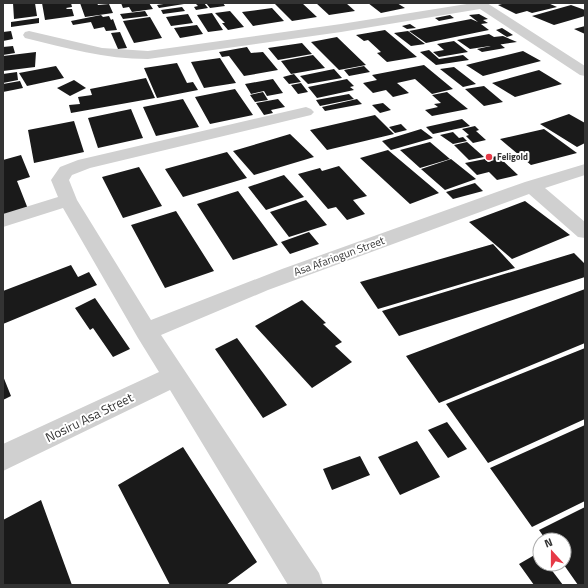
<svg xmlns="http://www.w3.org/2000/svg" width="588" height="588" viewBox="0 0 588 588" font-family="'Titillium Web',sans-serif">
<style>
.building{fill:#1a1a1a}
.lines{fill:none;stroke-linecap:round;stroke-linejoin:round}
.minor{fill:#d0d0d0;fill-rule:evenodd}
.poi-dot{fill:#e63946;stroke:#fff;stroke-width:1.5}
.labels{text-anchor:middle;stroke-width:4;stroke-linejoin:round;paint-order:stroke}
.far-poi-label{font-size:9px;font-weight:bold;fill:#333;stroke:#fff;text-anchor:start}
.street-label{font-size:11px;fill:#333;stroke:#fff}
.near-street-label{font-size:13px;fill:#333;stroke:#fff}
</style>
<rect width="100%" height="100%" fill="#fff"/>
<path class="building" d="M13,3H35L37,16L14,19Z
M42,3H71L72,7L66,8L67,9H72L74,16L45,20Z
M80,3H97L98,5L109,4L113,13L85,17Z
M121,3H149L153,9L132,12L129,7L123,8Z
M170,3H184V4L159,8L157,5Z
M204,3L208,8L196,10L194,7L198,6L196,4Z
M206,3H223L225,6L210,8Z
M274,3H302L317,17L292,21Z
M316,3H346L355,11L329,15Z
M368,3H397L405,8L381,13Z
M506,3H548L557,7L532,13L527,11L516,14L498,5Z
M571,5L585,10V16L554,25L532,16Z
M182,7L185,11L163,14L161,10Z
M272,8L284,21L253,26L242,12Z
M145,11L148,16L123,19L120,14Z
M230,11L244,27L228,30L222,23H225L215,13Z
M212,13L223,30L208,32L197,15Z
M188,14L193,23L171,26L166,17Z
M479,14L488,19L483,20L488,23L481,24L489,30L426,43L409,31L471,19L478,22L469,15Z
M101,15L103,17L109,16L111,20L113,19L117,30L106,31L104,27L94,29L91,22L73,25L71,21Z
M450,15L454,18L439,21L435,18Z
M150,17L162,38L134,43L123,21Z
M39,18V23L11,27V22Z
M410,24L416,28L407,29L402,26Z
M197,25L203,34L180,38L174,28Z
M585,26V34L574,29Z
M502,28L513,35L507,37L496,30Z
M385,30L417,57L387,62L377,53L381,52L368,40L364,41L356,35Z
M11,31L13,39L3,41V32Z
M408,31L425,44L411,46L394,33Z
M120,32L127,48L118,49L111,33Z
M489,34L494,37L503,36L517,42L470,49L457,40Z
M337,37L366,65L339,70L311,42Z
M454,41L468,52L439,57L433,52L444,50L437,44Z
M302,43L312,54L278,60L268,48Z
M500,44L505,48L482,52L477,49Z
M13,46L15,53L3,55V47Z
M247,47L251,53L263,52L278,70L244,76L229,56L222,57L219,52Z
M429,50L439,59L463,55L469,60L436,65L420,52Z
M523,51L541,61L483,76L466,65Z
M36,52L35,67L3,71V56Z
M313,55L325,68L291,74L281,61Z
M220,58L236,83L204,88L191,62Z
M177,63L187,83L193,82L198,90L157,98L144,68Z
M424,65L453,89L432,94L415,79L397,83L409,93L393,97L386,90L373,93L363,83L377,80L372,75Z
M56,66L64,78L27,86L19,73Z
M364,66L370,72L349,76L344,70Z
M454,67L476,84L463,87L440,69Z
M334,69L342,78L308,84L300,76Z
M539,70L562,84L515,97L492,83Z
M17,72L18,80L3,83V74Z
M294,74L301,82L289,84L283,77Z
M146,78L155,98L71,113L69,105L80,104L78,97L92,95L90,89Z
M273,79L283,93L267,96L264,91L251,94L245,84Z
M347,79L354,86L350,87L354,90L317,98L308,87Z
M74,80L86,88L70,96L57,88Z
M20,81L23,88L3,92V84Z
M301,83L308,92L298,94L291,85Z
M484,86L503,102L484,106L465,89Z
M235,89L253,115L210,124L195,97Z
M263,92L268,100L255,102L250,95Z
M447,92L468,109L432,116L425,110L438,107L434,104L441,103L432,95Z
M349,94L354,99L320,106L316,100Z
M183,99L199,127L156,136L143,107Z
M278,99L285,107L271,110L273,113L264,115L256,103Z
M357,99L362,104L325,111L322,107Z
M383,103L391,110L380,113L372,105Z
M131,109L143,138L98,148L88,118Z
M569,114L585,123V143L577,147L540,124Z
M375,115L394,134L327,150L310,130Z
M462,119L470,126L433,134L426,127Z
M74,121L84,152L34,163L28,130Z
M401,124L407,130L395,133L389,127Z
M475,126L479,130L476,131L486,140L473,143L466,136L469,135L462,129Z
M421,129L433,138L391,150L382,141Z
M544,129L577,153L531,165L500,139Z
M453,132L459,138L463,137L467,141L453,144L440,135Z
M290,134L314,157L254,175L233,151Z
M430,142L450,159L420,168L400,150Z
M467,142L484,157L469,160L454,145Z
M388,150L439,193L410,204L360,158Z
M227,152L247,178L183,197L165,169Z
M21,155L30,177L17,181L28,209L3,217V160Z
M498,156L518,175L497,180L489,172L477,175L465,163L485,159L488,162L494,160L491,157Z
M451,159L476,179L445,190L421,169Z
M339,166L367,196L353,200L365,214L347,220L336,207L328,209L298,174L320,168L322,171Z
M139,167L162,206L123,218L102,177Z
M284,175L304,197L266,210L248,187Z
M475,183L483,191L453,199L446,192Z
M238,191L278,245L233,260L197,204Z
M306,200L327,225L289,237L270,212Z
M525,201L570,235L512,259L469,222Z
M176,211L214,271L165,288L131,225Z
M309,232L319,244L290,254L281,242Z
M493,244L515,268L378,309L360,282Z
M574,253L585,264V277L399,336L382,311Z
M71,265L78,277L89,272L97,285L3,324V291Z
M585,289V343L439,403L406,356Z
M95,298L130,349L113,357L93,328L90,330L75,308Z
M302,300L326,323L323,324L342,342L335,346L352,362L312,388L255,326Z
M237,338L287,405L263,418L215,349Z
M585,348V419L488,463L446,404Z
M3,376L11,396L3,400Z
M447,422L467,449L448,458L428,430Z
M585,425V501L532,527L490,468Z
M417,441L440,477L400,495L378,457Z
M183,447L257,562L226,585H170L118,485Z
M360,456L370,475L332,490L323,469Z
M41,500L72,585H3V520Z
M585,507V585H578L564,565V540H546L539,530Z
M538,553L540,555V564H547L563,585H534L519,564Z"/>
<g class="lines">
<path class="minor" d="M473,3H487L585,66V76L580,75L480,9L341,32L148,59C105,59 66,48 25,38L23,35L25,32L29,31L102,48L148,51L341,24Z
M306,107L311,109L314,112L311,115L90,168L72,175L69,180L77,200L151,320L282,269L525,182L585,164V175L545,188L585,222V238L578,237L529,194L268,290L161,335L319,573L323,585H288L170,390L3,471V444L159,372L138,338L63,208L3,227V214L58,197L51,180L60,167L78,160Z"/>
</g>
<circle class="poi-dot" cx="489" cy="157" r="4"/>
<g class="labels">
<g class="far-poi-label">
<text x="497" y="160">Feligold</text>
</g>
<g class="street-label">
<text transform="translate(339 256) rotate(-20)" y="4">Asa Afariogun Street</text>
</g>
<g class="near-street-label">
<text transform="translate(89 417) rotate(-26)" y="5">Nosiru Asa Street</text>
</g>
</g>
<rect width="588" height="588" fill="none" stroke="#333333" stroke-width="8"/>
<g transform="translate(552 552) rotate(339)"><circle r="19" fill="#ffffff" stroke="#adadad"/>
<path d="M0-3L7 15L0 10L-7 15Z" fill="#e63946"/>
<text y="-6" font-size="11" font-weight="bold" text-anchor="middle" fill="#333333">N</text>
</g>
</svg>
